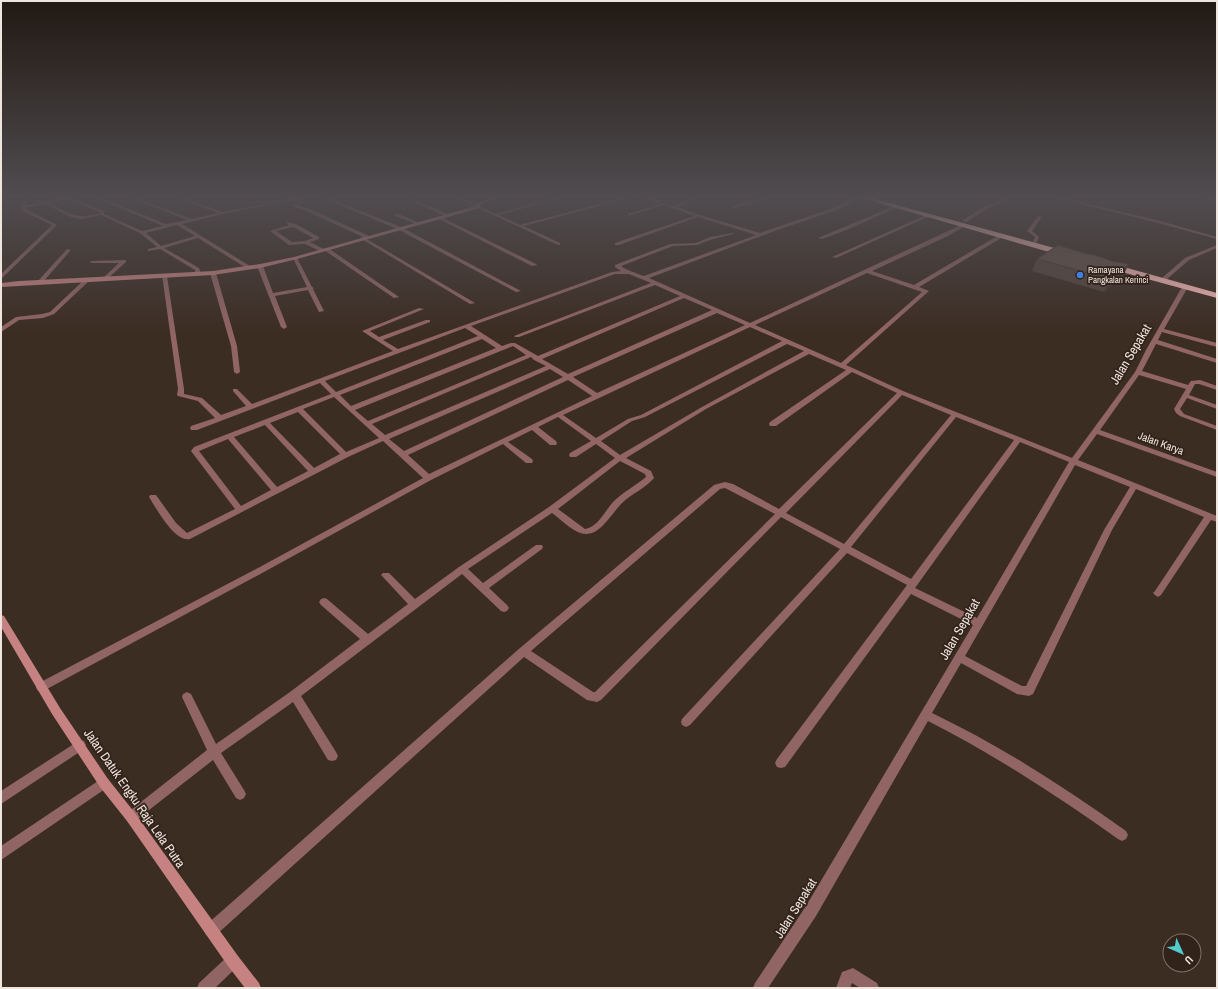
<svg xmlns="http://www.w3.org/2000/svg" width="1218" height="989" viewBox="0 0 1218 989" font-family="'Archivo Narrow',sans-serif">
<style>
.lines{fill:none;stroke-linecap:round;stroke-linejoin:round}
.street{fill:#906564;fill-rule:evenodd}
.secondary{fill:#c58281;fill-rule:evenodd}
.highway{fill:#f9bab8;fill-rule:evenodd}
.wall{fill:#53443c}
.shaded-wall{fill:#443731}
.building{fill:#614f46;stroke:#443731}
.shop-dot{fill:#3f7fe0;stroke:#32231a;stroke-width:1.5}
.labels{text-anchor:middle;stroke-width:3.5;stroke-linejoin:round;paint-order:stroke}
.far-poi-label{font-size:9px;fill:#efe5df;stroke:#32231a;text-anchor:start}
.street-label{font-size:11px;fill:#efe5df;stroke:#32231a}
.near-street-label{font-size:13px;fill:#efe5df;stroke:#32231a}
</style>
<rect width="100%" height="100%" fill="#3c2d23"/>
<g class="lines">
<path class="street" d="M20,195H24L27,198L26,205H28L75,195H82L71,198L105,211L104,214L142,231L163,226L89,195H94L166,224L187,220L124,195H129L192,219L218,213L171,195H176L223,212L308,195H315L300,199L304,202L299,206L308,208L369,236V238H365L475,303L470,304L360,238L363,237L304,210L294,207V205L299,202L297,199L223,214L182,224L253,268L248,269L198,238L164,248L199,268L201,274L198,276L195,274V270L160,249L148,251V249L157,247L140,233L101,215L82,219L73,218L45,204L29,207L26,209L57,225L1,279V274L52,225L22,211V207L21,206L24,199ZM66,199L101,213C76,220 71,214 49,203ZM177,225L195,236L161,246L146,233Z
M316,195H321L401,227L521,291L516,292L397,229Z
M450,195H455L496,214L565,195H571L499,215L520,225L633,195H643L673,206L702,195H707L677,207L700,215L760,233L836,207L859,195H861V197L840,209L780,229L649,278L750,323L961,225L965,226L948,236L872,271L914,285L999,235H1003V237L919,287L929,291L846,365L903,391L1072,458L1135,372L1146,350L1182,287L1187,286L1188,287L1164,329L1217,343V347L1162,332L1158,340L1217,359V363L1156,344L1142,371L1188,385L1191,381L1200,380L1217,386V390L1199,384H1195L1189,395L1217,405V409L1187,398L1180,409L1184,414L1217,426V430L1180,416L1176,413L1174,409L1186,389L1139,375L1100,430L1217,472V477L1097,434L1078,460L1217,516V522L1211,520L1161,595L1158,597L1155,595L1153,593L1155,591L1204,517L1136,489L1112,530L1033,694L1029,696L1017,694L961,663L932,713C1001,746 1064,787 1126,831L1128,835L1126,839L1122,841L1118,839C1057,796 995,755 928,721L816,916L768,988H753L755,983L806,906L973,625L911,594L785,767L781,768L777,767L775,763L777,759L907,585L847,553L690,725L686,727L682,725L681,722L682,719L840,549L781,517L601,700L597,702L587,700L524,657L216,935L211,937L206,935L204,930L206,925L520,648L714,485L725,482L733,484L779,509L897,393L852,372L776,426H770L769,424L770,422L846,370L809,354L706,409L626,458L651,471L654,478C646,488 631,494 622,503C616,509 612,516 606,522C585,547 571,527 552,513L468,569L483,583L536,545H542L543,547L542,549L489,588L507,605L509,608L507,611L504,612L501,611L462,574L301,696L336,752L338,756L336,760L332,761L328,760L293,702L221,753L244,790L246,794L244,798L240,800L236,798L213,760L135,821L131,823L127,821L125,817L127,813L207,750L182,697L183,694L187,692L191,694L216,744L290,692L360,639L321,605L319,602L321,599L324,598L327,599L368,634L408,604L383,577L381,575L383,573H389L415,599L459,567L549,507L615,458L596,444L576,457H570L569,455L570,453L591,441L558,417L538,427L556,441L557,443L556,445H550L532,430L508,442L532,459L533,461L532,463H526L503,444L431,480L264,572L45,690L41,692L37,690L36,687L37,684L258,568L423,478L383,441L348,457L190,539C175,543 156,508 149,497L150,495H156L176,523L187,533L235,509L191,451L194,447L331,394L320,383L197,430H191L190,428L191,426L215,418L198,401L178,396L177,395L178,389L162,275L167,276L184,389V394L202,398L221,415L246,406L233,391V389H237L252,404L393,351L362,331L419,308L424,309L370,331L379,337L426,320H430V322L383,340L398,349L612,272L621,271L615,267V265L670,244L696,243L710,237L732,233L734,234L713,239L697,245L673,246L621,266C628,271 636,273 644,276L756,235L698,217L619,245H615V243L694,216L664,205L628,216V214L660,204L638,196L524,226L560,243V245H558ZM867,273L922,292L841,363L755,325ZM615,274H629L651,283L514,336L515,337H519L655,285L680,296L538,356L515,343H511L502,346L471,326ZM684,298L712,310L568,374L542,359ZM717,313L745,325L597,393L573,377ZM750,327L782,341L641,415L628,419L596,438L563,415ZM465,328L478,336L336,392L325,381ZM482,339L496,348L351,406L340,395ZM787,344L804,351L702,407L620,455L601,441L632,421L645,417ZM513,346L526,355L368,421L355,410ZM531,357L534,360L546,366L385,435L372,424ZM550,369L563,377L404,451L389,439ZM568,380L592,396L429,474L408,455ZM902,395L951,415L844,544L786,513ZM334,397L379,438L346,452L303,409ZM298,412L340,454L314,468L270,423ZM956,417L1014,440L911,579L851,547ZM265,425L308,471L277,487L234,437ZM228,439L271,490L241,506L199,451ZM1020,442L1069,462L977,618L915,588ZM620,461L645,474L646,477C635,486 623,492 613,502C605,511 598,527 585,529L558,509ZM1075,465L1130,487L1104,530L1026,686H1022L965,656ZM725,488L775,514L595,692H593L531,651L720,489Z
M740,195H746L734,199L732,198Z
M772,195H778L734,208L730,207Z
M1014,195H1019L989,208L966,222L962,221L985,206Z
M1044,195H1050L1157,220L1217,237V239L1154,222Z
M1197,195L1217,200V202L1197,197Z
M413,199L451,215V216L447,217L412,201L411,200Z
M894,206L898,207L849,229L822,239L818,238Z
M395,214H399L420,223L416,224L395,216Z
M926,215L930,216L836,258L832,257Z
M1038,216L1042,217L1032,231L1039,237L1037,242L1035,243L1033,242L1035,237L1027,231Z
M441,217L536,264L537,265L532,266L439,219V218Z
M287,222L296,224L319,237V239L310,242L324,249L328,248L399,297L394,298L324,250L320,251L305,244L289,245L270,231L289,225L287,223ZM293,227L313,238L305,241L292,242L276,231Z
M1217,245V248L1189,260L1167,279L1162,278L1185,258Z
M67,249L71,250L42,283H38V281Z
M293,257L297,258L312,287L314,288L313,289L324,311L319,312L308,290L275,296L287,327L284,329L281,327L257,266L260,264L263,266L273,293L307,287L293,258Z
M126,260V262L105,281L103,280V278L119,263H92L90,262L92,261Z
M213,271L216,273L237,346L240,372L237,374L234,372L231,346L210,273Z
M85,279L90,280L54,314L43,318L19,320L1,332V327L16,317L42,314L50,312Z
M80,740L84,741L86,745L84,749L1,804V791Z
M104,777L108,779L110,783L108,787L1,860V846Z
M233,954L238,956L240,961L238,966L215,988H197L199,983L228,956Z
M853,968L877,983L879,988H860L852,983L850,988H836L842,972Z"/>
<path class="secondary" d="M505,195H511L483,203L480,205V208L297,259L260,268L213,275L1,287V283L19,281L213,271L260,264L294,257L476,206L477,203Z
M1,615L4,616L60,708L108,779L135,813L238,956L259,983L261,988H245L228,966L127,821L100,787L52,714L1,627Z"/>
<path class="highway" d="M851,195H860L1069,252L1070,254L1066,256H1063Z
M1107,264H1113L1217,293V298L1107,268Z"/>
</g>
<path class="wall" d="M1037,259L1123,276L1104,292L1032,271Z"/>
<path class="shaded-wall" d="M1129,264L1123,276L1104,292L1110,279Z"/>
<path class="building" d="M1058,245L1087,254L1095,255L1112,261L1129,264L1110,279L1037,259Z"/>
<linearGradient id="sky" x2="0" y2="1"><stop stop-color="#211913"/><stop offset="0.59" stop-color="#504c50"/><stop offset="1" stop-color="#504c50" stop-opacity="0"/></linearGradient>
<rect width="1218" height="333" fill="url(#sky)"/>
<circle class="shop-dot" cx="1080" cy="275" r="4"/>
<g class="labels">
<g class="far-poi-label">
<text x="1088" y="273">Ramayana<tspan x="1088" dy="10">Pangkalan Kerinci</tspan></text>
</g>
<g class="street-label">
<text transform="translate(1161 443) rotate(20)" y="4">Jalan Karya</text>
</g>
<g class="near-street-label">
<text transform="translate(1130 354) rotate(-59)" y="5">Jalan Sepakat</text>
<text transform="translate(959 629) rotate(-60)" y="5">Jalan Sepakat</text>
<text transform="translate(135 798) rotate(55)" y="5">Jalan Datuk Engku Raja Lela Putra</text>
<text transform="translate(795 908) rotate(-58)" y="5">Jalan Sepakat</text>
</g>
</g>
<rect width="1218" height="989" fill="none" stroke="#efe5df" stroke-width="4"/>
<g transform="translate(1182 953) rotate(135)"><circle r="19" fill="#32231a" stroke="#7e7169"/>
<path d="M0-3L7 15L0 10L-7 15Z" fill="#52cdcd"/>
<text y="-6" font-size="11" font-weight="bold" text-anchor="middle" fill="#efe5df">U</text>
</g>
</svg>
